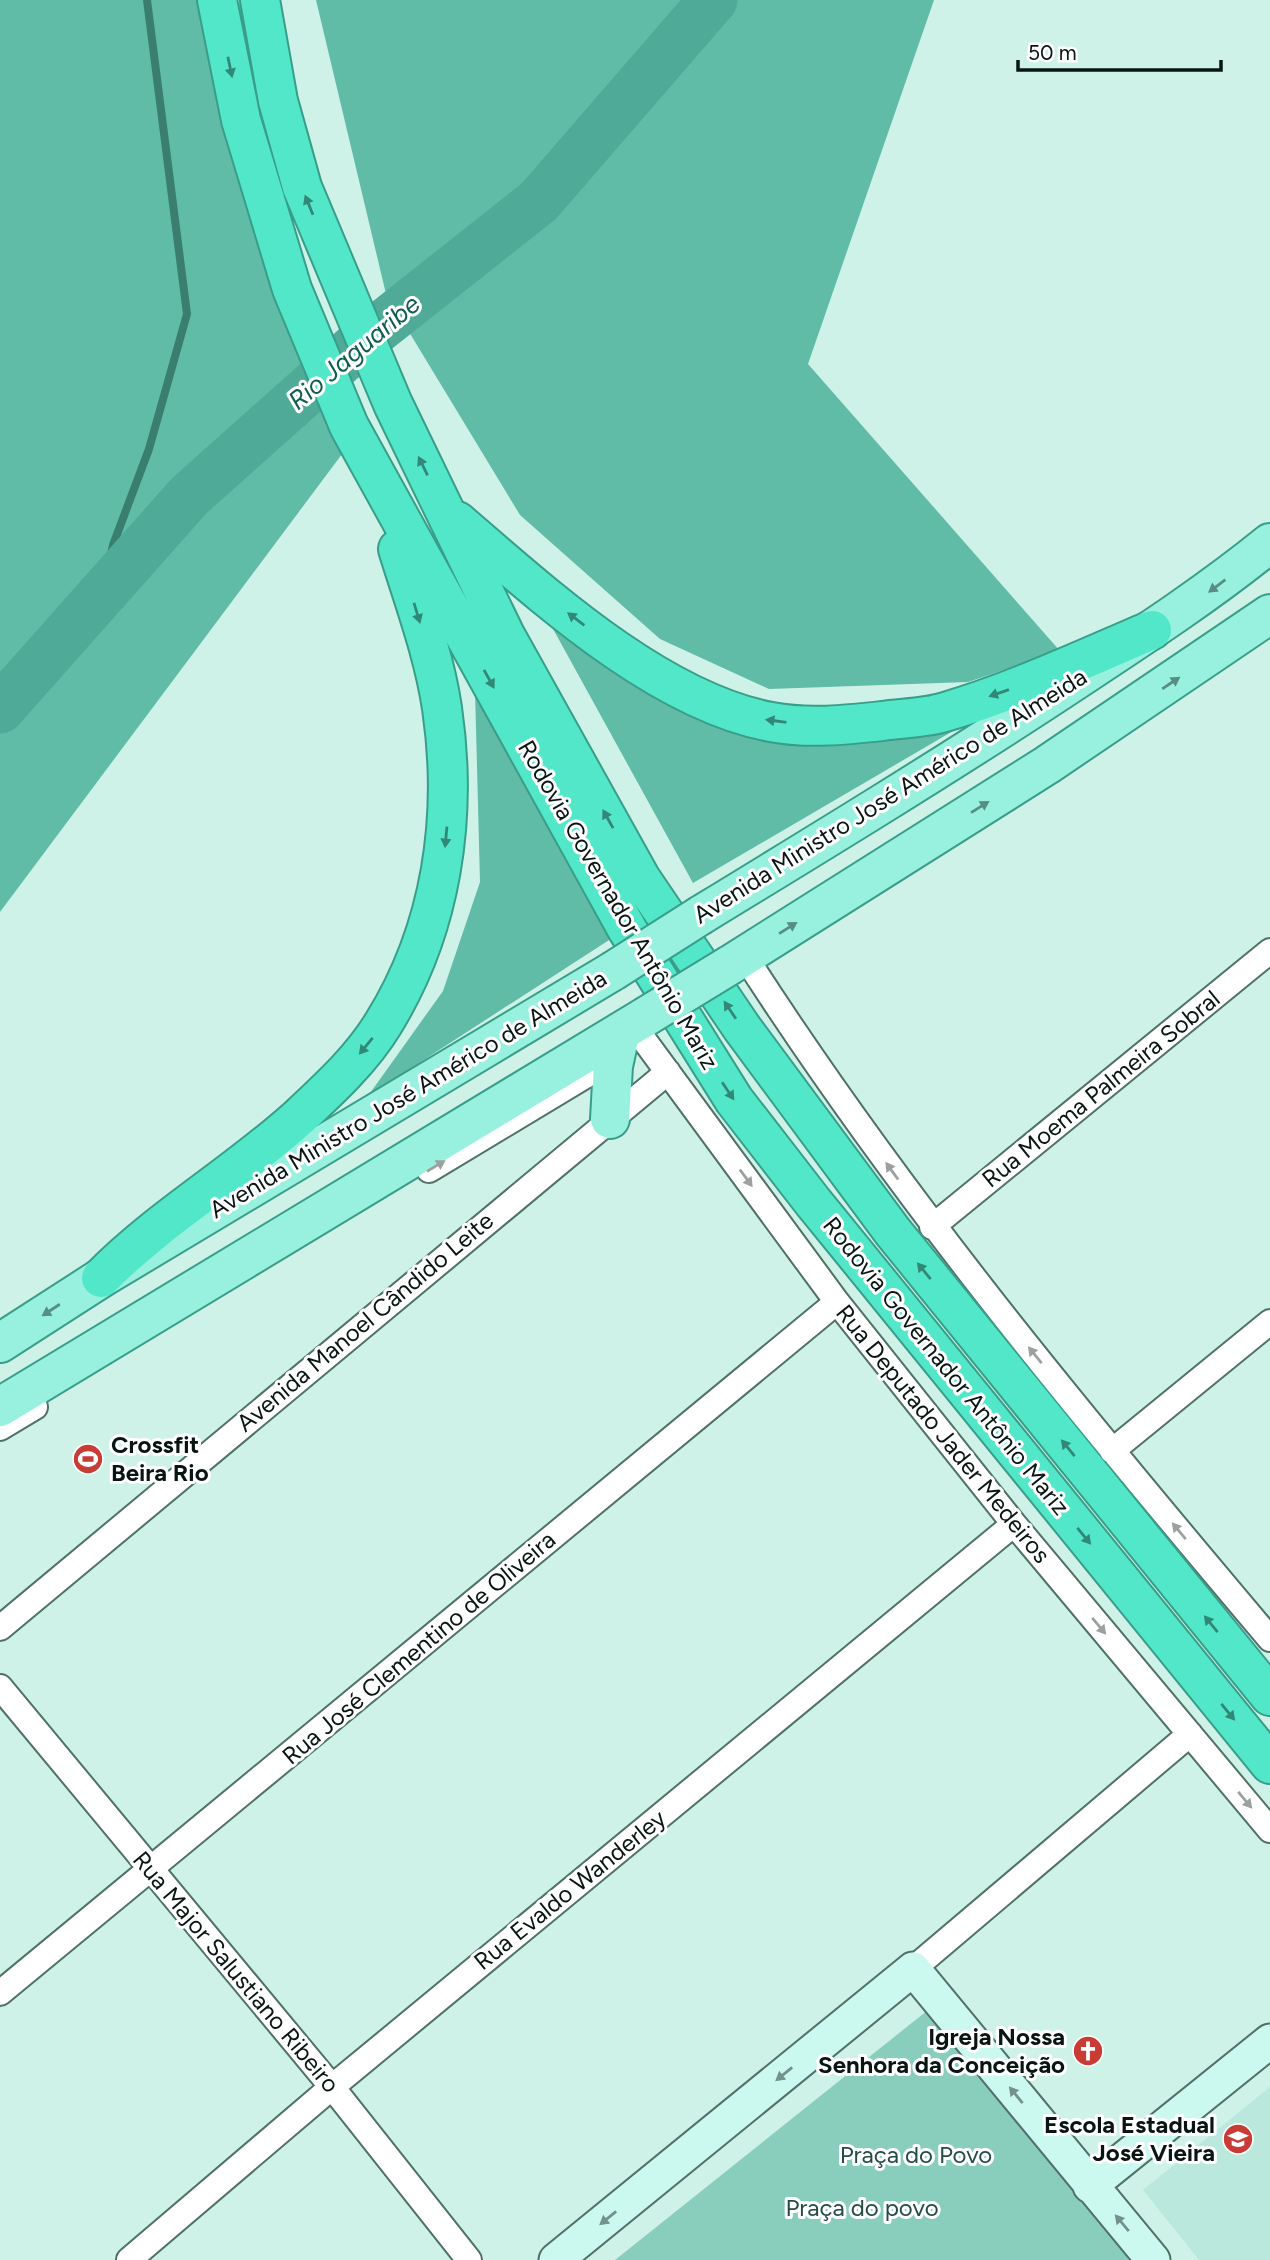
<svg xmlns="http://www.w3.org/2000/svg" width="1270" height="2260" viewBox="0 0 1270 2260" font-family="Figtree,sans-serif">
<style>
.built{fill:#bae8dc}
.green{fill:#89cebd}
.forest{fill:#60bba7}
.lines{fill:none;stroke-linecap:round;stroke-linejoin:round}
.stream{stroke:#3a7e6f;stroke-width:8}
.river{stroke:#4fab97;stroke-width:49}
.street-casing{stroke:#507068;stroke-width:28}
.secondary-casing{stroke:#507068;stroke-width:37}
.primary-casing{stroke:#399e89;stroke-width:42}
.highway-casing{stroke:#399e89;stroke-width:42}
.street{stroke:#fff;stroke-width:24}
.secondary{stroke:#cbf8ef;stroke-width:33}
.primary{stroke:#98f1df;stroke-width:38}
.highway{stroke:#53e7c9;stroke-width:38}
.primary-bridge-casing{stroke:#399e89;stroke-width:42;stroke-linecap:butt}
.primary-bridge{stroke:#98f1df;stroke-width:38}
.oneway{fill:#318877}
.oneway2{fill:#578e83}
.oneway3{fill:#9ca1a0}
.oneway4{fill:#73928c}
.labels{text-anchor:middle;stroke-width:6;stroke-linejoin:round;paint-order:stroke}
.street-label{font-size:24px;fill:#081512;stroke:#fff}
.poi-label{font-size:24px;font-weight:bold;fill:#081512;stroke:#fff;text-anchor:end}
.park-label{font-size:24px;fill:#234c43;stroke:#fff}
.water-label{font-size:26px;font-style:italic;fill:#105d4f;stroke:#fff}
</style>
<rect width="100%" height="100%" fill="#cef2e8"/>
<path class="built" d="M1270,2087V2260H1199L1143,2190Z"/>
<path class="green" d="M933,2006L1141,2260H615Z"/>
<path class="forest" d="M0,0H209L357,434L0,912Z
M316,0H934L808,364L1060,651L968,682L769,689L660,639L520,515L386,294Z
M547,618L742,732L989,710L693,883Z
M475,690L623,931L368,1096L443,991L480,882Z"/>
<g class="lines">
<path class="stream" d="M103,593L113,545L149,449L187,314L147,0"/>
<path class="river" d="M0,709L189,496L366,338L539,201L713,0"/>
<g class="street-casing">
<path id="street" d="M744,955C900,1198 1084,1419 1270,1639
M633,1025L837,1302L1014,1524L1270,1830
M429,1170L615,1058
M932,1227L1270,951
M0,1428L35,1407
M1112,1451L1270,1322
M0,1628L668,1072
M0,1687L332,2087L469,2260
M913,1969L1190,1734
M0,1993L837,1302
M129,2260L332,2087L1014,1524"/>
</g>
<g class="secondary-casing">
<path id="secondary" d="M1090,2186L1270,2041
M556,2260L913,1969L1153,2260"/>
</g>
<g class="primary-casing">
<path id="primary" d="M701,915C819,843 937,771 1053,695C1127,646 1201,599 1270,543
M730,965L1047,765L1270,614
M610,1119L613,1066L620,1034
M0,1343L101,1278L613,971
M0,1407L645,1017"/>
</g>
<g class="highway-casing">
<path id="highway" d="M217,0L241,120L267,206L292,289L349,426L627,929L734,1100L813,1202L1270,1764
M260,0L278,101L302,187L393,404L505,635L641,879L742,1028L893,1232L1270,1696
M457,521C542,594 658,701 771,722C808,729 846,725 882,721C902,718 926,718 945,712C1016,691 1084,659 1152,630
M101,1278C160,1218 235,1175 298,1118C328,1090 361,1060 383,1024C442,929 458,817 442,708C434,654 414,601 398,549"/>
</g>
<use href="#street" class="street"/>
<use href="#secondary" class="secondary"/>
<use href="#primary" class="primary"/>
<use href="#highway" class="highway"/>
<g class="primary-bridge-casing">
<path id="primary-bridge" d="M613,971L701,915
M645,1017L730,965"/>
</g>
<use href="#primary-bridge" class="primary-bridge"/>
</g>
<defs><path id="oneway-solid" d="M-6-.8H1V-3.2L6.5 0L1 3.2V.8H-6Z" transform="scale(1.75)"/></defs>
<g class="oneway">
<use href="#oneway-solid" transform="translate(230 67) rotate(78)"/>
<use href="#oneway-solid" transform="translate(309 205) rotate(-112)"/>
<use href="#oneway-solid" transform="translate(423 466) rotate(-116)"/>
<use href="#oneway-solid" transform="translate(417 613) rotate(73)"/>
<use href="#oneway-solid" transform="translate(576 619) rotate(-143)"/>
<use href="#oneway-solid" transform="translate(489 679) rotate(61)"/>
<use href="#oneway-solid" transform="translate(999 693) rotate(161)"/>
<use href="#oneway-solid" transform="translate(776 721) rotate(-172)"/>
<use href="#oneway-solid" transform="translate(608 819) rotate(-119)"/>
<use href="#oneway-solid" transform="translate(446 837) rotate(95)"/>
<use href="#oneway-solid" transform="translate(730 1010) rotate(-124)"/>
<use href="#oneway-solid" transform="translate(366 1046) rotate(129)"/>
<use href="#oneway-solid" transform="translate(728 1091) rotate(56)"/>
<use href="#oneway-solid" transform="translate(924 1271) rotate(-129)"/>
<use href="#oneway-solid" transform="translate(1068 1448) rotate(-129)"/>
<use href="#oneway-solid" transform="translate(1084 1536) rotate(51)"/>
<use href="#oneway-solid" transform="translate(1211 1624) rotate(-129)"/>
<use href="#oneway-solid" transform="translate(1228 1712) rotate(51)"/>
</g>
<g class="oneway2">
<use href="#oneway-solid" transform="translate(1217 586) rotate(143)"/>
<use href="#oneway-solid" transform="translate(1171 683) rotate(-34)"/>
<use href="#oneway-solid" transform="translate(980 807) rotate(-32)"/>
<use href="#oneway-solid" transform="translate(788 928) rotate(-32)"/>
<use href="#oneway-solid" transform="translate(51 1310) rotate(147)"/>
</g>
<g class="oneway3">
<use href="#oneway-solid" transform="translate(436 1166) rotate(-31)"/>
<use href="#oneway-solid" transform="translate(892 1171) rotate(-126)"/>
<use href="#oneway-solid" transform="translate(746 1178) rotate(54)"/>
<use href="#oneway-solid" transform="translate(1035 1355) rotate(-129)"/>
<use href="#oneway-solid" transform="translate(1179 1531) rotate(-130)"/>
<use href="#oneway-solid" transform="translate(1099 1626) rotate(50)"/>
<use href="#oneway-solid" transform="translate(1245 1800) rotate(50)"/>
</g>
<g class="oneway4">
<use href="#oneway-solid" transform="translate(784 2074) rotate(141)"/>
<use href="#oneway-solid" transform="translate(1016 2095) rotate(-129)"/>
<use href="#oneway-solid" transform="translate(608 2218) rotate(141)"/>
<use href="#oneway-solid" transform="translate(1122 2223) rotate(-130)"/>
</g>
<defs>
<g id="stadium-disc" transform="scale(1.575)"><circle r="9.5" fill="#c93b35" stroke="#fff"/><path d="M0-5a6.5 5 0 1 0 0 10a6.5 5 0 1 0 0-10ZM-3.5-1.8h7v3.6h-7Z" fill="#fff"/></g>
<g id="church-disc" transform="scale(1.575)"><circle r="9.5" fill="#c93b35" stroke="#fff"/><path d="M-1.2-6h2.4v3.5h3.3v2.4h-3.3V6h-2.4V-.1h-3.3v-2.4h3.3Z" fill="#fff"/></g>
<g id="school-disc" transform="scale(1.575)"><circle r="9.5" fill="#c93b35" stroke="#fff"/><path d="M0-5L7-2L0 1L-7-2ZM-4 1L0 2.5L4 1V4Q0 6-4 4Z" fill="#fff"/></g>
</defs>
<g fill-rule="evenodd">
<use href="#stadium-disc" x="88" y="1459"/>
<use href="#church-disc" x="1088" y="2051"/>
<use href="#school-disc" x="1238" y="2139"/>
</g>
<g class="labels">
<g class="street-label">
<text transform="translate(890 796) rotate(-32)" y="8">Avenida Ministro José Américo de Almeida</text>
<text transform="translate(618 905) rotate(60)" y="8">Rodovia Governador Antônio Mariz</text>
<text transform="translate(1101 1089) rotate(-39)" y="8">Rua Moema Palmeira Sobral</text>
<text transform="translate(408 1094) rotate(-31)" y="8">Avenida Ministro José Américo de Almeida</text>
<text transform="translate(365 1322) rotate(-40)" y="8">Avenida Manoel Cândido Leite</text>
<text transform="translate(946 1366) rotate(51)" y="8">Rodovia Governador Antônio Mariz</text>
<text transform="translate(943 1434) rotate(51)" y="8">Rua Deputado Jader Medeiros</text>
<text transform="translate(419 1648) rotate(-40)" y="8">Rua José Clementino de Oliveira</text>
<text transform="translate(570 1890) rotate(-39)" y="8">Rua Evaldo Wanderley</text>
<text transform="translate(236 1972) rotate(50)" y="8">Rua Major Salustiano Ribeiro</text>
</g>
<g class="poi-label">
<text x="111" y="1453" text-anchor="start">Crossfit<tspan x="111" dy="28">Beira Rio</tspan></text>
<text x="1065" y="2045">Igreja Nossa<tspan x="1065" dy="28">Senhora da Conceição</tspan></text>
<text x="1215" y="2133">Escola Estadual<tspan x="1215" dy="28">José Vieira</tspan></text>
</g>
<g class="park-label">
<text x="916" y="2163">Praça do Povo</text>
<text x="862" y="2216">Praça do povo</text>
</g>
<g class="water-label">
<text transform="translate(354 352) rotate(-40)" y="9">Rio Jaguaribe</text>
</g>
</g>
<path d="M1018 60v10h203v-10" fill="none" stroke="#081512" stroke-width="3.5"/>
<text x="1028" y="60" font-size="21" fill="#081512" stroke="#ffffff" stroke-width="5" paint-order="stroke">50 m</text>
</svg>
